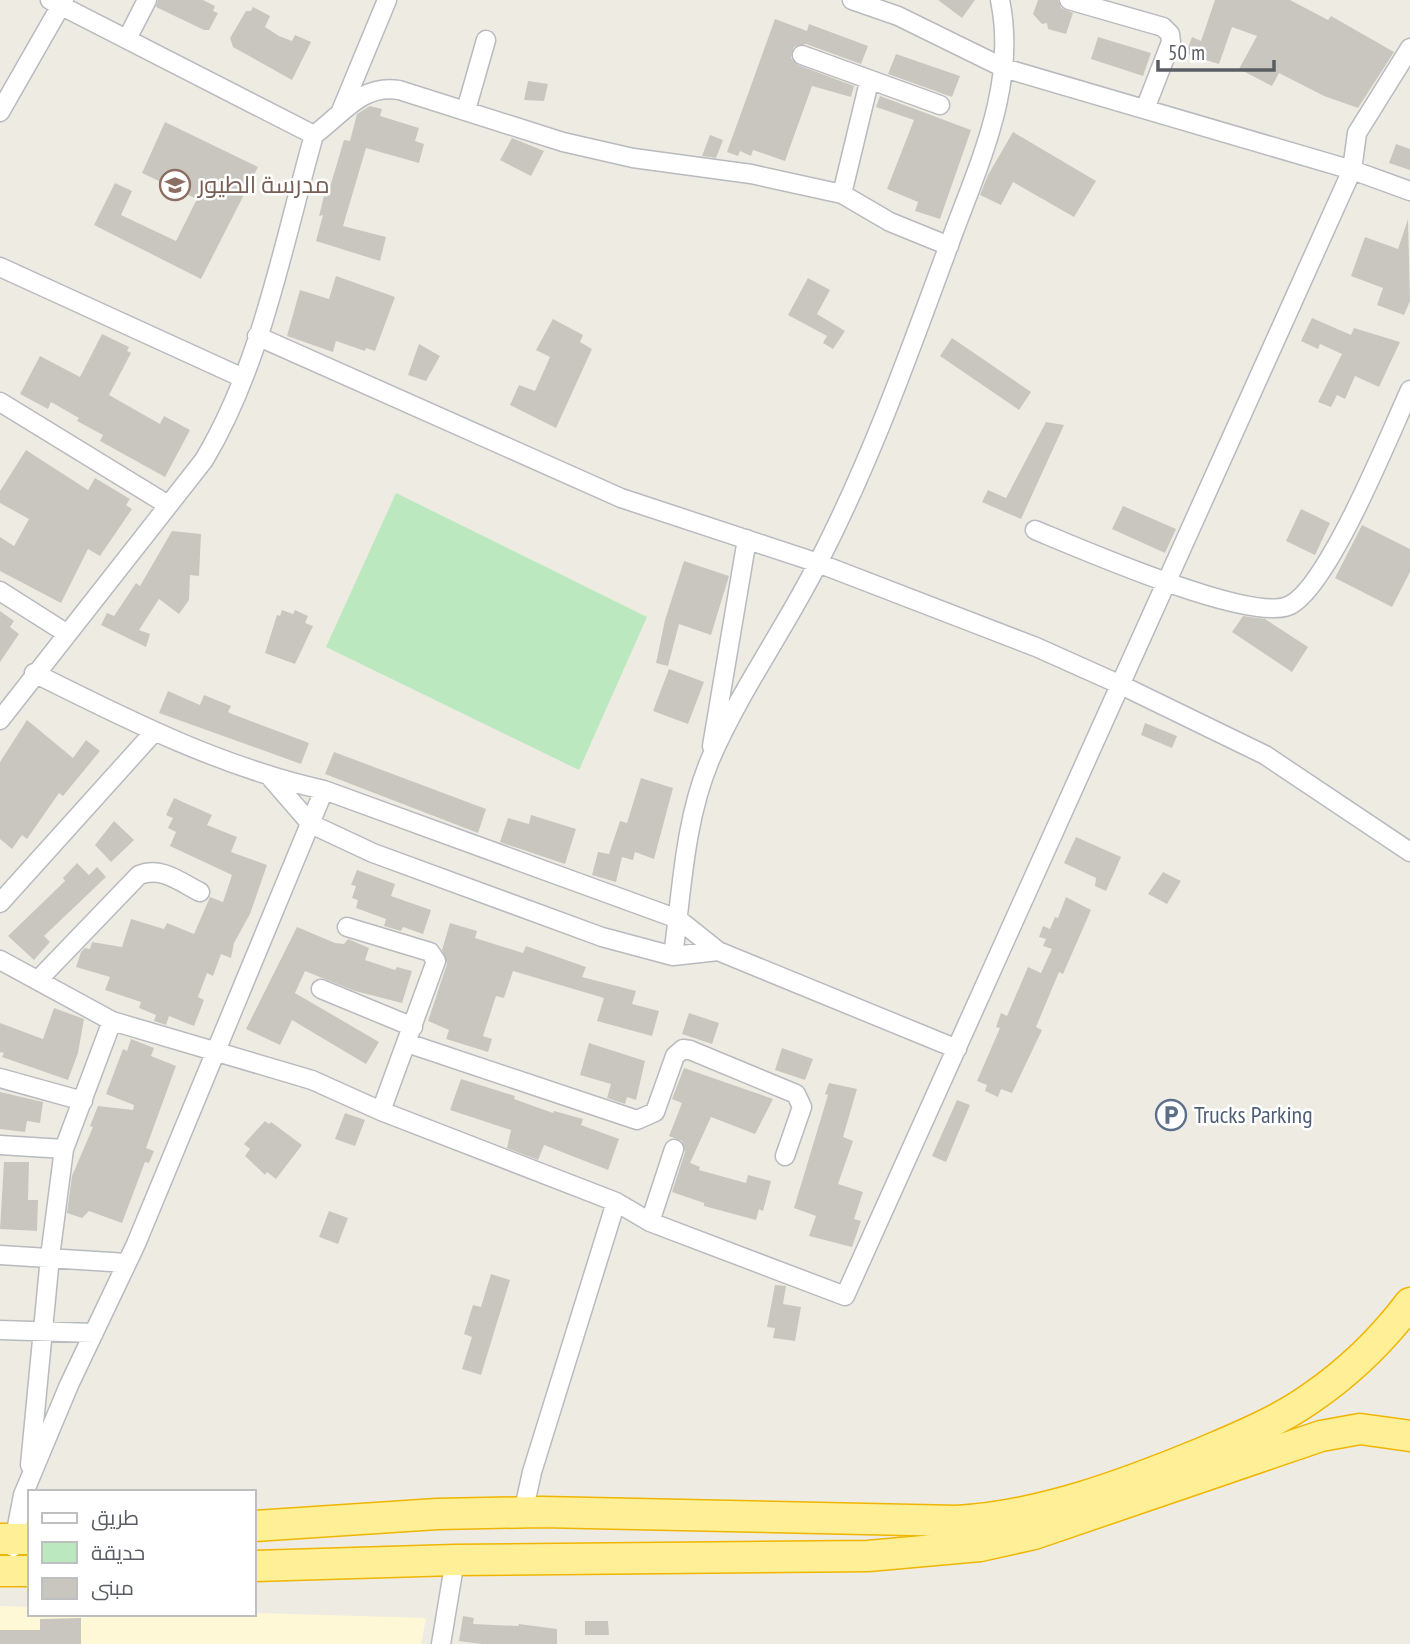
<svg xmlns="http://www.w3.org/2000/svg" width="1410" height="1644" viewBox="0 0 1410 1644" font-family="'PT Sans Narrow',Cairo,sans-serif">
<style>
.commercial{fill:#fff8d6}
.green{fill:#bce8bf}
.building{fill:#c9c6bf}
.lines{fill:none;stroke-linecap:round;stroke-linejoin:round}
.minor-casing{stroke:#b7babf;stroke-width:21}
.trunk-casing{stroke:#f0b500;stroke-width:33}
.minor{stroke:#fff;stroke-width:18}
.trunk{stroke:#fff097;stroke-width:30}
.labels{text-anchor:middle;stroke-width:5;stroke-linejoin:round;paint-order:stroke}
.education-label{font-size:24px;fill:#785e54;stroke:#fff;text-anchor:start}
.service-label{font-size:24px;fill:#4e5e75;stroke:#fff;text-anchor:start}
</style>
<rect width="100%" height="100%" fill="#eeece2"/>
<path class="commercial" d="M0,1606L30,1607V1614L254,1613L426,1618L421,1644H0Z"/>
<path class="green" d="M396,493L647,617L579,770L326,647Z"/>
<path class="building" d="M158,0H203L215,6L213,11L218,13L209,30H204L156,7Z
M938,0H975L962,18Z
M1038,0H1058L1061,8L1073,13L1066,34L1048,29L1047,23L1042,24L1033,14Z
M1215,0H1290L1328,20L1331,16L1394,52L1358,108L1324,96L1279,73L1272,86L1239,69L1257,36L1232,27L1219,64L1186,54L1192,37L1201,41Z
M253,7L270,16L265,27L279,36L292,41L295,35L311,42L292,80L233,47L230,38L246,11H251Z
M775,19L807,31L809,24L868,46L861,64L806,44L794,47L791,58L798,65L854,86L851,97L812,86L785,161L753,150L751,156L740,151L738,156L727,152Z
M1098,37L1151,53L1143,76L1091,59Z
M896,54L960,76L952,97L888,74Z
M528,81L548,84L544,101L524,100Z
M880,96L971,130L940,219L915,211L918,202L887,189L914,120L876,107Z
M370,106L382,109L380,116L419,128L415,141L424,144L419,163L366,148L343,226L386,237L380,261L316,241L323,215L319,216L324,196L327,197L344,140L350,141L357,114Z
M165,122L258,167L201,279L94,225L115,183L132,191L121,215L176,241L197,199L142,173Z
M1013,132L1096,181L1074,217L1013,182L1001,205L980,195L988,175Z
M710,135L723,140L716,158L702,156Z
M512,138L544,151L531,176L500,160Z
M1396,144L1410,149V170L1389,163Z
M1408,219L1410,301L1404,315L1377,305L1383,288L1351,276L1365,237L1398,249Z
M336,276L395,297L375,351L366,348L365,351L336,341L333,352L287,336L300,290L329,299Z
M808,278L830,290L817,314L845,331L833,349L823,343L827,336L788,315Z
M1312,318L1351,335L1354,328L1400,342L1379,387L1355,376L1345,399L1337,395L1331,407L1318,402L1342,354L1320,344L1318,349L1301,341Z
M553,319L583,335L580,342L592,349L556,428L510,405L519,385L535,391L550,357L536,350Z
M102,334L129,347L127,351L131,353L109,395L160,424L164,416L190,430L165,477L100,441L103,435L77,421L79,418L51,402L48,409L20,394L40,356L80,377Z
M952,338L1031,392L1019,410L940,356Z
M419,344L440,356L426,381L408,375Z
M1046,422L1064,425L1021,519L982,502L988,490L1006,498Z
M26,450L88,490L95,478L130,499L126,505L132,509L100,556L88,549L61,603L0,571V537L14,546L29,519L0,503V491Z
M1123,506L1176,529L1165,553L1112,529Z
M1301,509L1330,523L1315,555L1286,541Z
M1362,525L1410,549V572L1392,607L1335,578Z
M172,531L201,534L199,576L190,575L189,600L179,614L159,599L139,630L150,634L146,647L101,625L107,613L114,616L136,583L140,586Z
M684,561L729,576L711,635L679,624L668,666L656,663L665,620Z
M282,610L293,614L295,610L308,616L305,623L313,626L295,664L265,653L277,615L280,616Z
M0,611L14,621L10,627L19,634L0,662Z
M1243,616L1265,619L1308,647L1292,672L1232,632Z
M669,669L704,682L688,724L653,711Z
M168,691L200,705L204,695L231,706L228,712L232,714L309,743L301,764L159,713Z
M27,720L73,758L86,740L100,751L63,796L59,793L27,839L22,835L12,849L0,839V762Z
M1145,723L1177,736L1172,748L1141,735Z
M334,752L486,809L478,833L325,774Z
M641,778L673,788L654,859L635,852L633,860L622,857L616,882L592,875L598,852L609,854L620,821L627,823Z
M174,798L212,815L207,825L237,837L231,852L267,865L250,914L234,943L231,958L221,954L213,976L207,973L198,997L204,1000L194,1026L169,1016L166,1025L154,1021L156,1015L139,1008L141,1002L105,990L110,977L76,967L81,952L85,948L90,949L92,942L122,947L131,919L164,929L167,923L194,934L210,897L223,902L232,875L170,846L176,832L168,828L173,818L166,815Z
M531,815L576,829L565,864L500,842L508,818L529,824Z
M114,821L134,840L111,862L95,845Z
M1076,837L1121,857L1106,891L1095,886L1096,878L1064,863Z
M77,863L89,875L97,867L106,877L44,936L50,942L34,960L8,936L65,881L63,878Z
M357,870L395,884L391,896L431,910L423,934L403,927L401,931L384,926L386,919L356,908L358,900L352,898L356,886L351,885Z
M1163,872L1181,881L1167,904L1148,894Z
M1066,897L1091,910L1063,974L1059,972L1036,1027L1042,1030L1012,1093L1001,1089L998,1097L985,1091L987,1085L977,1081L1000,1028L996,1027L1001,1013L1007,1016L1028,967L1041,973L1052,949L1043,946L1046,939L1039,937L1043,926L1050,929L1055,917L1058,918Z
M450,923L477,931L475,938L523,953L526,946L586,967L582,977L636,991L632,1004L659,1011L652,1036L597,1021L604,998L513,971L504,998L496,996L483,1036L492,1039L488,1052L446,1039L449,1030L428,1021L447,964L442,950Z
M297,927L335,943L344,944L348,939L369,948L365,960L395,970L397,967L412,971L402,1003L355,991L305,971L295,993L379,1042L366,1064L292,1020L280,1045L246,1029Z
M54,1008L84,1019L78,1053L68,1080L2,1057L4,1053L0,1052V1023L43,1039Z
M689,1013L719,1023L712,1044L682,1034Z
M131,1039L154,1048L151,1056L176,1066L146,1148L154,1151L149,1163L145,1162L122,1223L89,1211L82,1218L67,1213L72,1176L93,1127L90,1126L98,1106L133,1110L134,1105L106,1094L123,1049L127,1051Z
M589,1043L645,1061L636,1100L627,1097L625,1104L607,1098L611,1084L580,1075Z
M782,1048L813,1059L805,1080L775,1070Z
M684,1068L773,1099L755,1134L711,1117L690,1163L700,1167L699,1170L746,1183L748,1175L771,1181L763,1211L759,1209L756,1220L704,1206V1203L672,1192L685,1152L682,1141L669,1136L682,1103L672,1099Z
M461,1079L515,1096L514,1099L553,1113L554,1111L583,1119L581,1125L619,1139L608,1170L544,1145L538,1160L507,1148L511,1130L450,1110Z
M829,1083L857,1089L843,1137L853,1141L838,1184L863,1192L854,1219L861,1221L852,1247L809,1236L816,1216L794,1208L828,1095L825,1094Z
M0,1092L43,1102L40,1123L27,1121L25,1132L0,1129Z
M957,1100L970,1105L946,1162L932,1156Z
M345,1113L365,1120L355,1146L335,1139Z
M265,1121L269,1124L271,1122L302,1145L276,1179L267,1172L265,1175L245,1156L250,1149L244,1144Z
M4,1162H29L28,1200H38L37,1231L0,1229Z
M329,1211L348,1218L338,1244L319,1237Z
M491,1274L510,1280L481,1375L462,1369L472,1337L464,1334L473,1305L481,1307Z
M775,1285L786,1286L783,1304L801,1307L795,1341L773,1338L775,1328L767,1327Z
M463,1616L474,1618L473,1624L518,1626L519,1624L557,1629V1644H482L459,1641Z
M81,1618V1644H0V1630H40V1619Z
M585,1621H608L609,1635H585Z"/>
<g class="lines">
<g class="minor-casing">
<path id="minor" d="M852,0L898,16L1004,68L1352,170L1410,191
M1069,0L1163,27L1170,34L1171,42L1145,109
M127,39L147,0
M802,55L940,105
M466,110L486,40
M341,111L387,0
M0,112L64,0
M314,135C343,114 361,84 399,90L563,142L633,158L751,174L842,194L890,222L949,246
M842,194L869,82
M0,267L243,378
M257,336L621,498L818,563L1036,647L1121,685L1265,755L1410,852
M0,402L168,505
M1035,530C1081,549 1248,622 1288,606C1327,591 1390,433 1410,390
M0,591L66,633
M34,673C128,720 221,767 324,790L678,919L718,951L957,1049
M0,720L204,460C262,363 283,244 314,135L50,0
M712,746L747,539
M271,778L311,824L373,853L602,937L673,956L718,951
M0,903L154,732
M347,927L430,952L436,961L381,1111
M673,956C682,891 684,822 710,760C739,692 786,627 819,561C873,456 912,345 953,234C981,159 1017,82 1000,0
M0,960L112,1021L312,1080L381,1111L616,1202L650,1222L845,1296L1352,170L1357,133L1410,48
M38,980L139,875C161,866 180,882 200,892
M321,989L413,1027
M407,1043L637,1120L655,1112L675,1056L683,1049L690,1050L796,1094L802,1107L785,1156
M0,1078L83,1101
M0,1145L64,1149
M650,1222L674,1149
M0,1255L127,1263
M0,1330L94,1333
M30,1465L50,1257L64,1149L112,1021
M523,1513L532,1472L616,1202
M13,1547L23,1495L69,1385L136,1244L324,790
M441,1644L455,1560"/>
</g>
<g class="trunk-casing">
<path id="trunk" d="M254,1526L437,1514L542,1512L957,1521C1041,1516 1124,1485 1202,1453C1239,1437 1277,1422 1311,1398C1349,1372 1382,1340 1410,1303
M0,1539H30
M254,1566L455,1560L868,1556L980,1546L1034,1534L1321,1436L1360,1429L1410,1436
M0,1571H30"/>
</g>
<use href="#minor" class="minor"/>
<use href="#trunk" class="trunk"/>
</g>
<defs>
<g id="school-ring" transform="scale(1.575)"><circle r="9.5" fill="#fff" stroke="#8d6e63" stroke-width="1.5"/><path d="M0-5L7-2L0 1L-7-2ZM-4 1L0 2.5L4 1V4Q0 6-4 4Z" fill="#8d6e63"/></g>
<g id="parking-ring" transform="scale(1.575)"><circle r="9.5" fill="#fff" stroke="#5c6f8a" stroke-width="1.5"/><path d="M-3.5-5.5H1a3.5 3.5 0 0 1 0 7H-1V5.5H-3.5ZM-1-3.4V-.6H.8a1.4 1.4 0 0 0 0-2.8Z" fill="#5c6f8a"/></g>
</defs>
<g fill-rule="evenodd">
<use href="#school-ring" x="175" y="185"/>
<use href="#parking-ring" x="1171" y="1115"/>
</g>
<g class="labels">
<g class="education-label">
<text x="198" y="193">مدرسة الطيور</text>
</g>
<g class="service-label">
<text x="1194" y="1123">Trucks Parking</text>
</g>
</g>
<rect x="28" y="1490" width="228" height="126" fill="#ffffff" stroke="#bdbfc1" stroke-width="2"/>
<rect x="42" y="1513" width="35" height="10" fill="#ffffff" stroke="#bdbfc1" stroke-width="2"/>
<text x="91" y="1525" font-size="21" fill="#5a5e64">طريق</text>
<rect x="42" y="1542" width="35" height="21" fill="#bce8bf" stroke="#bdbfc1" stroke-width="2"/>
<text x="91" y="1560" font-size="21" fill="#5a5e64">حديقة</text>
<rect x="42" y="1578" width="35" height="21" fill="#c9c6bf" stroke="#bdbfc1" stroke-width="2"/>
<text x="91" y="1595" font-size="21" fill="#5a5e64">مبنى</text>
<path d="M1158 60v10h116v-10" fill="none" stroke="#5a5e64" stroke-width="3.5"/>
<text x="1168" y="60" font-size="21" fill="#5a5e64" stroke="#ffffff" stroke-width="5" paint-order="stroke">50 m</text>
</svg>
